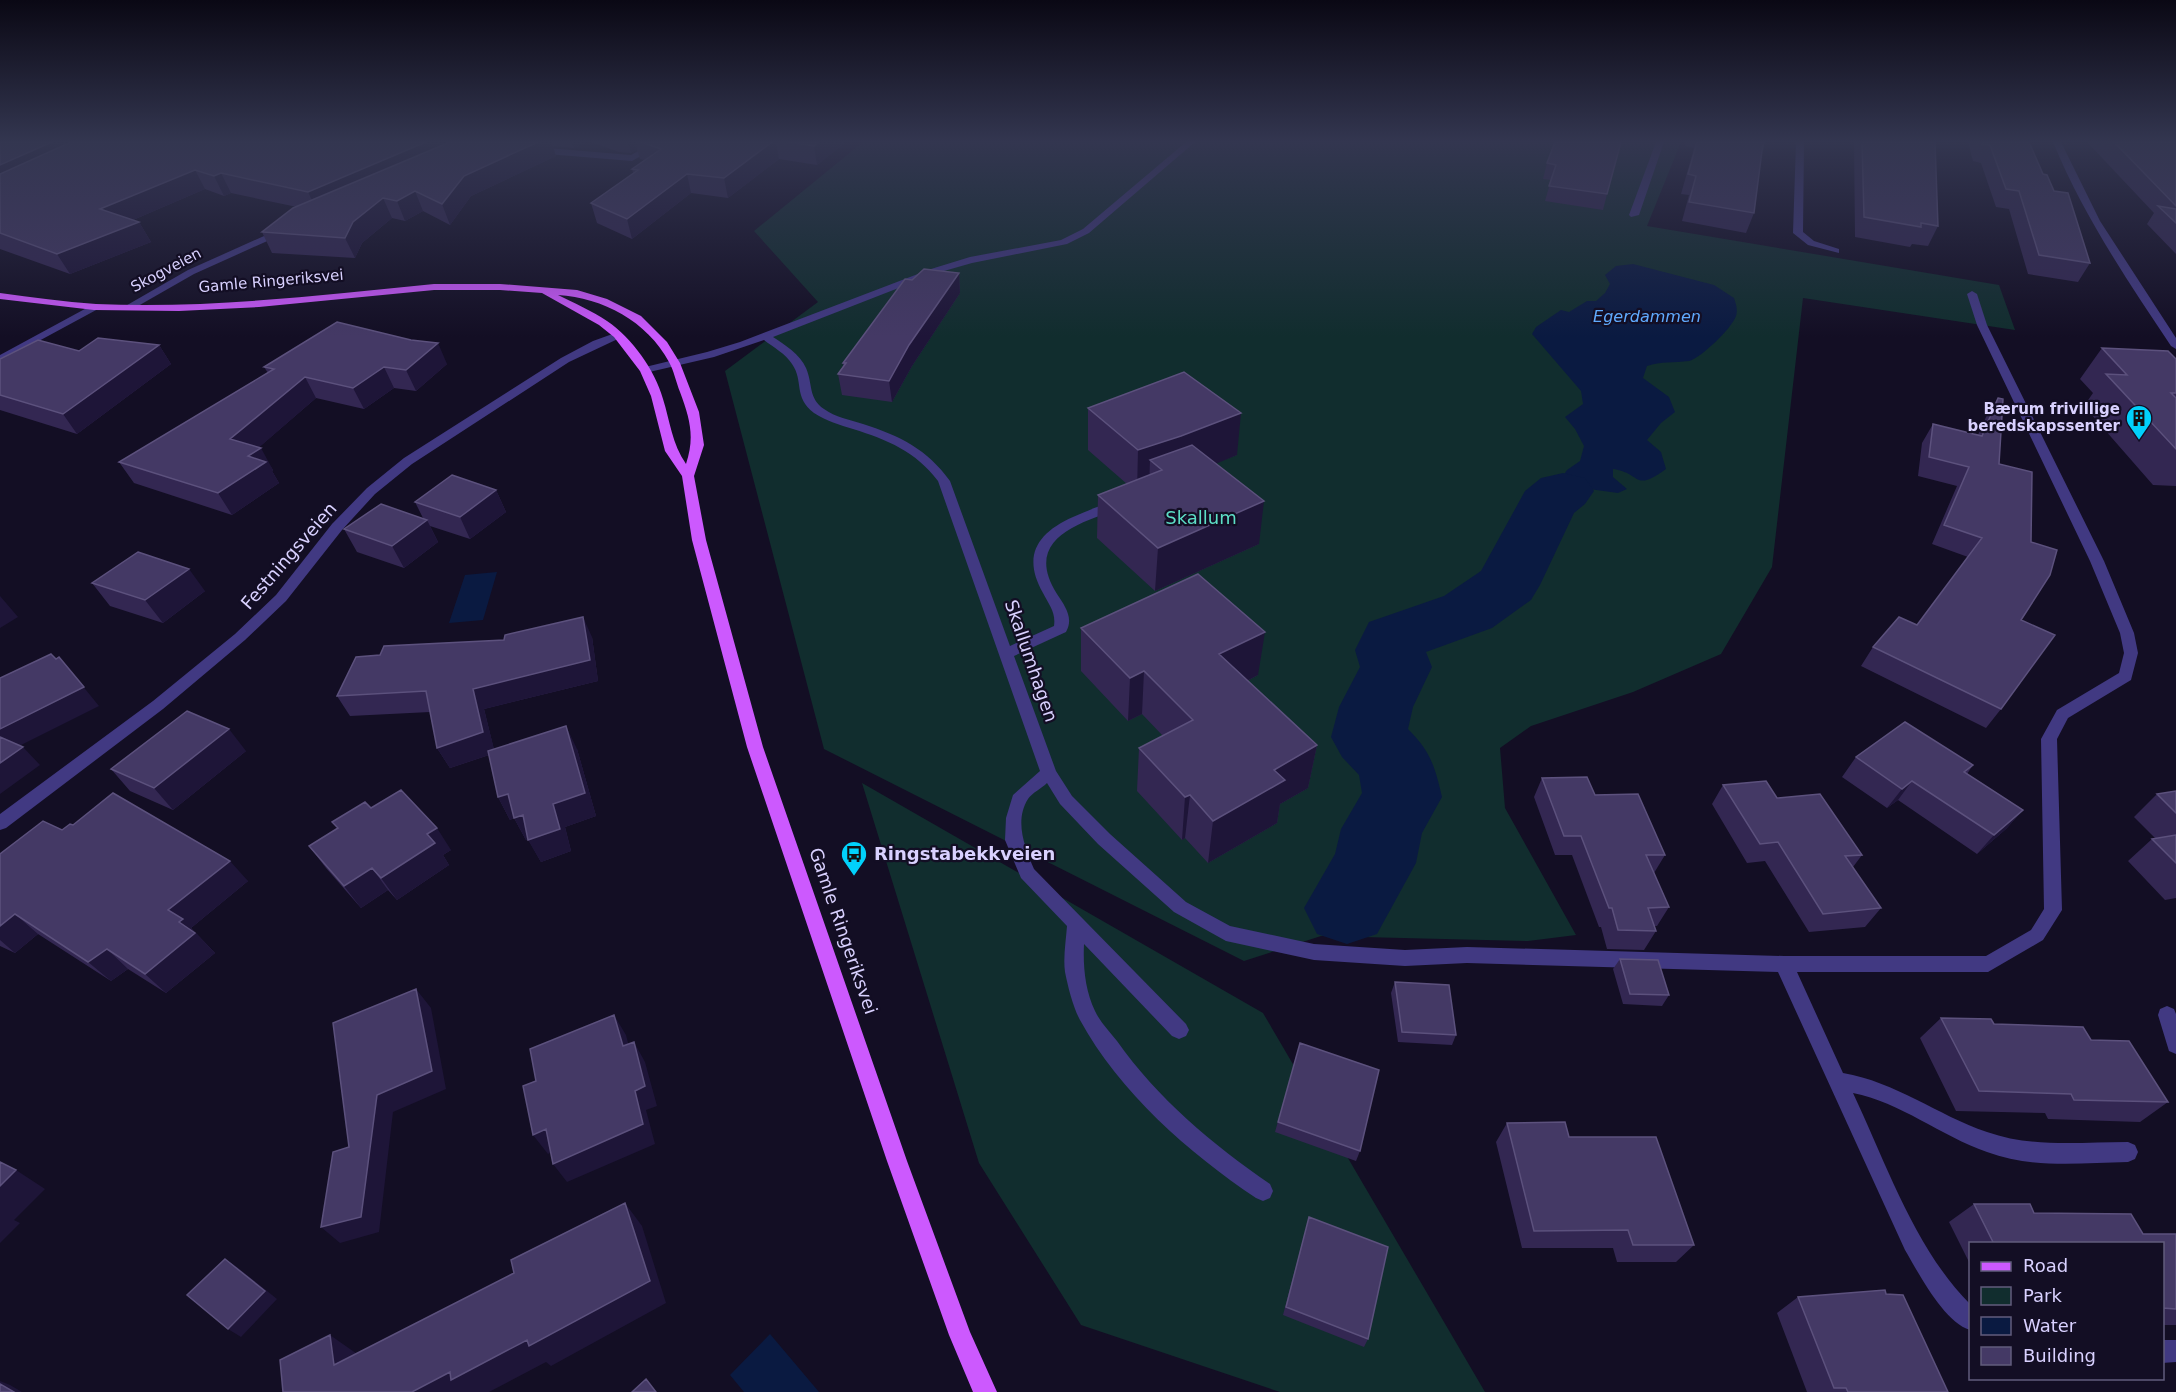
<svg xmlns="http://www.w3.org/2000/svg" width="2176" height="1392" viewBox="0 0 2176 1392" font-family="'DejaVu Sans',sans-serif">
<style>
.green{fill:#112d2e}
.water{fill:#0a1a41}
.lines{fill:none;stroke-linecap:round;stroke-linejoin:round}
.river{fill:#0a1a41;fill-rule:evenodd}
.minor{fill:#413982;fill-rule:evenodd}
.major{fill:#cc59fe;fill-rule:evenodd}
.wall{fill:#332752}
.shaded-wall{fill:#1e1538}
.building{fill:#443965;stroke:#5c517d;stroke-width:1.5}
.labels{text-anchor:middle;stroke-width:4.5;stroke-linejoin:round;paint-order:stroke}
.far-street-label{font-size:15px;fill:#d9d1ff;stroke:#130e24}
.far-poi-label{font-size:15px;font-weight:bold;fill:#d9d1ff;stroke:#130e24;text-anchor:end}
.far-water-label{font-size:16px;font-style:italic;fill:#60aafe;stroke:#130e24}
.park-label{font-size:18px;fill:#5ddfc7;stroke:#130e24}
.street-label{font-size:18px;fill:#d9d1ff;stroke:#130e24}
.poi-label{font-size:18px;font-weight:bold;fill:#d9d1ff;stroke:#130e24;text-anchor:start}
</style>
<rect width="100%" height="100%" fill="#130e24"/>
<path class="green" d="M863,142H1681L1647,226L1999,285L2015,330L1803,298L1772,567L1721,654L1633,692L1531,726L1500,748L1505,808L1576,935L1528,941L1321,936L1244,961L824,749L725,371L818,302L754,231Z
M862,783L1263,1013L1485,1392H1280L1081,1325L979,1163Z"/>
<path class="water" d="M1633,264L1714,285L1734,298C1736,304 1738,310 1736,316C1732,328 1701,358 1689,361C1674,363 1661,361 1647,366L1643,378L1669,397L1675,412L1661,423L1647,440L1661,452L1666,469C1633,493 1642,473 1613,469V477L1627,489L1618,493L1589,489L1569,494L1555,488L1567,470L1580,461L1584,446L1575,429L1565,417L1583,404L1581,391L1532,334L1536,327L1561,310L1569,312L1587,301H1596L1605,293L1610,284L1605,275L1616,266Z
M497,572L483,620L449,623L465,575Z
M770,1334L819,1392H744L730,1375Z"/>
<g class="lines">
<path class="river" d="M1563,473L1585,478L1594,491L1585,504L1574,513L1540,585L1531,600L1492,628L1426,652L1432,667L1413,707L1408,729C1431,752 1435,767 1442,797L1422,833L1416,863L1377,934L1347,944L1317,934L1304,908L1335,854L1341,829L1362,793L1359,775L1342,757L1331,737L1339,707L1360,667L1355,650L1369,622L1444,596L1481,571L1525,491L1541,478Z"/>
<path class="minor" d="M655,142H665L632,161L535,153L531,150L535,147L631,155Z
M1186,142H1195L1089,233L1067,244L972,263L937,273L773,337C785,345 800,354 806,368C813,384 808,398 824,409C835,417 850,420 863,424C900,436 927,449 950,481L1010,646L1054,626C1056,612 1049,605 1043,593C1022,556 1037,533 1073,517C1086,512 1108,500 1121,503L1123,506L1121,509C1080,522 1022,539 1057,594C1065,606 1074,618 1066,632L1014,656L1056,771L1072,796L1110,834L1186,902L1230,926L1314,944L1405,950L1467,947L1784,956H1986L2031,930L2044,909L2041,739L2057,710L2119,673L2124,653L2120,633L2090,561L1977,325L1967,294L1972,291L1977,294L1987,325L2104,561L2134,633L2138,653L2131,680L2068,718L2057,739L2062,910L2043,940L1988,972H1797L1843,1073C1896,1082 1937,1115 1987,1132C2032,1148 2081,1142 2128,1142L2135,1145L2138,1152L2135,1159L2128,1162C2081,1163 2032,1169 1987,1152C1941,1136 1900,1102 1853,1093C1886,1163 1915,1249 1970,1304V1330C1944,1322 1919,1274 1905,1250L1778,972L1467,963L1405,966L1314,960L1226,941L1174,912L1098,844L1060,804L1047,783C1042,788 1032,793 1028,799C1014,821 1025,848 1034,869L1186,1024L1189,1030L1186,1036L1179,1039L1172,1036L1084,944C1083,967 1085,990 1095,1011C1100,1022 1110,1032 1117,1041C1158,1099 1212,1144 1270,1184L1273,1191L1270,1198L1263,1201L1256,1198C1189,1153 1119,1092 1080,1020C1073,1007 1068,987 1065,972C1063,958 1066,940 1067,926L1021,878L1005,840L1006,818L1013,795L1040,771L938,481C915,451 888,440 853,429C840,425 826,421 814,413C793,397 804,381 792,364C786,354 773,347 764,340L714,357L645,373L639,370L641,368L707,352L740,342L931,269L970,257L1061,240L1083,229Z
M1656,142H1664L1639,215L1631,217L1629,215Z
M1796,142H1804L1803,232L1814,241L1839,249V253L1808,245L1793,233Z
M2053,142H2061L2100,221L2176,338V349L2171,346C2127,280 2083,215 2053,142Z
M282,228L287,231L285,233L194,274L131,310L122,308L188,270Z
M94,304L98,305V309L0,362V355Z
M618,332L623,335L622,337L569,362L412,464L375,494L342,530L286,601L245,640L163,709L6,828L0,830V814L153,701L235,634L276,595L332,524L367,488L404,458L561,358L593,341Z
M2167,1006L2174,1009L2176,1014V1054L2169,1051L2158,1015L2160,1009Z
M2162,1340H2176V1362L2162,1363Z"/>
<path class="major" d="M434,284H500L577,290L607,299L641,316L667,342L680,363L699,412L704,445L694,476L706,540L763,747L907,1161L970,1332L997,1392H973L949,1335L887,1161L747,747L692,540L682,476L665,451L651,396L640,371L614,337L599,325L542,293L500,290H434L259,307L179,311L94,310L0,299V293C32,297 64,302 96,304C209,309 322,295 434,284ZM558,295C603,298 647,321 669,362C674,371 676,382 680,392C690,419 695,437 686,464C672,444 670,421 663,399C655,370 632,338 607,321C592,311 574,303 558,295Z"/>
</g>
<path class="wall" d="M0,142H586L574,148L553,146L556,156L471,196L450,225L423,211L405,221L392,218L362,243L355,258L272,253L262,232L297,207L231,193L224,196L205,189L133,220L139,222L151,242L70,274L0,249Z
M591,142H846L817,165L779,159L728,198L691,193L632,239L597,223L591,203L633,173L632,169L644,160L640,159L637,149L631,153L619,152Z
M1555,142L1607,194L1603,210L1545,201L1551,180L1543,179L1547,163Z
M1686,142H1764L1762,151L1754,213L1746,233L1682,221L1689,195L1681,194L1694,148L1685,146Z
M1854,142H1935L1938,226L1928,246L1912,244L1910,247L1855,237Z
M1968,142H2029L2043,174L2054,191L2090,263L2078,282L2028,274L2009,209L1996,207L1981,163L1973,161Z
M2087,142H2176V254L2147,224L2154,213Z
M959,273L960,293L912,366L892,402L842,395L838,374L843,366V363L912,280Z
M159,345L171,364L77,434L0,410V359Z
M2102,348L2176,359V486L2153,485L2084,406L2093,393L2080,379Z
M447,364L416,391L394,388L364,409L316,398L258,448L273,470L272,471L279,483L232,515L134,483L119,462L268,373L264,367Z
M1998,398L1999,464L2021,620L2001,709L1986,728L1861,666L1873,647L1917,625L1968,557L1932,544L1957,486L1918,476L1922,443L1933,424L1978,435L1986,417Z
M1088,408L1237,455L1216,463L1259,544L1155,591L1097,538L1098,495L1127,484L1088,450Z
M496,490L506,512L470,539L430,526L438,542L404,568L357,552L344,529L423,518L415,502Z
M92,583L205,591L163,623L110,606Z
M1081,628L1258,675L1247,681L1317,745L1308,788L1280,804L1277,823L1208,863L1185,838L1182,840L1137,791L1139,748L1163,736L1142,714L1128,721L1081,671Z
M592,637L598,681L484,709L494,750L577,749L596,816L565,827L571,851L541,862L528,839L526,840L514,818L510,820L498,797L489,755L450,768L437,748L430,712L350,716L337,696Z
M246,751L173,810L130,791L111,769Z
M1856,757L1973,765L1967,774L2023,810L2006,829L1977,854L1898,800L1887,808L1842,777Z
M1542,778L1595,795L1665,855L1654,873L1669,907L1657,926H1654L1656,931L1644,950L1607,949L1601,927H1599L1572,855H1555L1534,797Z
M1723,785L1862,855L1853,867L1881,908L1865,927L1809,932L1765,861L1747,863L1712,804Z
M2176,791V898L2165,900L2128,861L2152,839L2155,838L2134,817L2157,794Z
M332,822L451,850L443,855L449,865L397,900L388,890L361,908L326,868L309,846L338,829Z
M73,825L248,881L191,928L215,953L166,993L128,969L111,981L38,934L15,953L0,946V854Z
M1620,959L1669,995L1662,1006L1623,1004L1613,969Z
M1395,982L1456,1035L1452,1045L1398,1042L1391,993Z
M1941,1018L1994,1024L2091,1040L2168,1102L2140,1122L2048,1119L2045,1113L1956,1111L1920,1038Z
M1300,1043L1360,1151L1356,1161L1275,1132Z
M1507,1123L1569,1137L1694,1245L1676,1262H1617L1613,1248H1522L1496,1142Z
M1974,1204L2034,1213L2143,1234H2176V1325H2163V1244H1971V1266L1949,1222Z
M1309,1217L1368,1339L1364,1347L1283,1315Z
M1886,1294L1948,1392H1807L1777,1313L1798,1297Z"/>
<path class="shaded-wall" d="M52,142H103L0,191V165Z
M426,142H476L317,211L308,192Z
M538,142H551L556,156L471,196L450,225L442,204L464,176Z
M572,142H586L574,148Z
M628,142H636L637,149L631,153Z
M772,142H776L779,159L728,198L724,178Z
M819,142H846L817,165L814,146Z
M195,170L205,189L112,229L100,209Z
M221,173L231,193L224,196L214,176Z
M687,174L691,193L632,239L627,219Z
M415,191L423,211L405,221L397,201Z
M383,198L392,218L362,243L355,258L345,238L353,222Z
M139,222L151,242L70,274L57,254Z
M959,273L960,293L912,366L892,402L889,381L909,345Z
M438,343L447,364L416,391L406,370Z
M159,345L171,364L77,434L63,414Z
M384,367L394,388L364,409L353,388Z
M305,377L316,398L249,456L261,448L273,470L272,471L279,483L232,515L218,493L230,439Z
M1241,413L1237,455L1179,479L1162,470L1150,460L1149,488L1137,492L1138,450Z
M496,490L506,512L470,539L460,517Z
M1264,501L1259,544L1155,591L1158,548Z
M427,520L438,542L404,568L392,546Z
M189,569L205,591L163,623L145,600Z
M0,596L18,617L0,628Z
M583,617L592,637L598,681L484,709L495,753L450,768L437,748L473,689Z
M1265,632L1258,675L1214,698L1219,654Z
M59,657L99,706L9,751L0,742V729Z
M1144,671L1142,714L1128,721L1130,678Z
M566,726L577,749L596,816L565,827L571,851L541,862L528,840L553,804Z
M229,729L246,751L173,810L154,788Z
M1317,745L1308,788L1280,804L1277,823L1208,863L1213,821L1274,770Z
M23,747L40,765L0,794V763Z
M1912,781L1898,800L1887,808L1902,789Z
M508,794L523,815L535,837L526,840L514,818L510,820L498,797Z
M1190,795L1185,838L1182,840L1185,797Z
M2023,810L2006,829L1977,854L1994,835Z
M437,828L451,850L443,855L449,865L397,900L381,878L427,834Z
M230,861L248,881L191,928L215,953L166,993L145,974L168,910Z
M372,868L388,890L361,908L344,886Z
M15,914L38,934L15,953L0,940V926Z
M107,949L128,969L111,981L88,962Z
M416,989L431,1008L446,1089L393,1112L379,1232L340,1243L321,1227L377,1095Z
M614,1015L626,1035L634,1066L623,1046Z
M634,1042L645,1062L657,1106L646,1110L655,1144L567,1182L553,1164L635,1091Z
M546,1129L560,1148L548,1154L533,1135Z
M16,1170L45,1189L14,1220L20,1223L0,1243V1186Z
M625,1203L642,1226L666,1303L551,1366L546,1362L489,1392H412Z
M225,1259L237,1267L277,1299L241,1337L228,1329Z
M330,1335L360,1356L334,1365Z
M0,1381L10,1385L22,1392H14L0,1384Z"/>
<path class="building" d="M0,142H52L0,165Z
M71,142H426L308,192L221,173L214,176L195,170L100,209L139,222L57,254L0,233V174Z
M450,142H538L464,176L442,204L415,191L397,201L383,198L353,222L345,238L262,232L293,208Z
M641,142H772L724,178L687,174L627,219L591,203L638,170L632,169L661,149Z
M789,142H819L814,146Z
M1555,142H1621L1607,194L1549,186L1556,165L1547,163Z
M1697,142H1764L1762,151L1754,213L1689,202L1696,176L1688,174Z
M1862,142H1935L1938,226L1921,223V227L1864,217Z
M1982,142H2029L2043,174L2047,175L2054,191L2068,193L2090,263L2039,255L2019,191L2006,189L1990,145L1982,144Z
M2114,142H2176V206Z
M2158,206L2176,209V223Z
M924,269L959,273L909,345L889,381L838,374L846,363H843L905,279L912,280Z
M337,322L411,340L438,343L406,370L384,367L353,388L305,377L230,439L261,448L248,456L266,462L218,493L119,462L274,369L264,367Z
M98,338L159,345L63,414L0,395V359L38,340L79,351Z
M2102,348L2168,351L2176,359V393H2171L2176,398V449L2106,374L2127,375Z
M1184,372L1241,413L1181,436L1138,450L1088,408Z
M1998,398L2003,399L1999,464L2032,472L2031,542L2057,550L2050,575L2021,620L2055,635L2001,709L1873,647L1899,617L1917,625L1982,538L1944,525L1969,467L1929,457L1933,424L1982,436Z
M1192,445L1264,501L1158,548L1098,495L1162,470L1150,460Z
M452,475L496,490L460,517L415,502Z
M381,504L427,520L392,546L344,529Z
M138,552L189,569L145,600L92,583Z
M1198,574L1265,632L1219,654L1317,745L1274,770L1285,780L1213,821L1190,795L1185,797L1139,748L1193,720L1144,671L1130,678L1081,628Z
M583,617L590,660L473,689L483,732L437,748L426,691L337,696L356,657L380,655L384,646L504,640L505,635Z
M51,654L56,659L59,657L84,687L0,729V678Z
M187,711L229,729L154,788L111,769Z
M1905,722L1973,765L1964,772L2023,810L1994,835L1912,781L1902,789L1856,757Z
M566,726L585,793L553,804L560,829L528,840L523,815L514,818L508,794L498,797L488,751Z
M0,737L23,747L0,763Z
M1587,777L1595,795L1638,794L1665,855H1646L1669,907L1648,908L1656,931L1618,930L1612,908H1609L1581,836H1564L1542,778Z
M1766,781L1777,798L1820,794L1862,855L1845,856L1881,908L1823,914L1778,842L1760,844L1723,785Z
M401,790L437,828L427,834L435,843L381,878L372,868L344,886L309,846L338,828L332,822L365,802L371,808Z
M2176,791V813L2157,794Z
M113,793L230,861L168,910L183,919L179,922L195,933L145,974L107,949L88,962L15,914L0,926V854L43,821L62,830L70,824L73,825Z
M2176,835V863L2152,839Z
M1620,959L1658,960L1669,995L1630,994Z
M1395,982L1449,985L1456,1035L1402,1032Z
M416,989L432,1071L377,1095L361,1217L321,1227L333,1152L349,1147L333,1023Z
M614,1015L623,1046L634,1042L645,1086L635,1091L643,1124L553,1164L546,1129L533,1135L523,1086L536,1081L530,1049Z
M1941,1018L1991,1019L1994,1024L2083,1027L2091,1040L2129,1041L2168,1102L2074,1100L2071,1094L1979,1091Z
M1300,1043L1379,1070L1360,1151L1278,1122Z
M1565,1122L1569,1137H1656L1694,1245H1633L1628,1230L1534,1231L1507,1123Z
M0,1162L16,1170L0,1186Z
M625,1203L650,1281L529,1346L527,1340L451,1380L450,1372L412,1392H283L280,1360L330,1335L334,1365L514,1273L511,1260Z
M1974,1204H2030L2034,1213L2131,1214L2143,1234H2176V1309L2163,1308V1244H1994Z
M1309,1217L1388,1247L1368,1339L1286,1307Z
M225,1259L265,1291L228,1329L187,1295Z
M1885,1290L1886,1294L1903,1295L1948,1392H1848L1846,1388H1834L1798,1297Z
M646,1379L656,1392H632Z
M0,1384L14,1392H0Z"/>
<linearGradient id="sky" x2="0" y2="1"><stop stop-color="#0a0814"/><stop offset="0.42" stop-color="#333650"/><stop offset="1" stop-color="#333650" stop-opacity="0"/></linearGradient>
<rect width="2176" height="337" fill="url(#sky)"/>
<defs>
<g id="building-pin" transform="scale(1.35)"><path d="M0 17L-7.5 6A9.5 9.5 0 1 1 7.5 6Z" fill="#01d1fb" stroke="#130e24"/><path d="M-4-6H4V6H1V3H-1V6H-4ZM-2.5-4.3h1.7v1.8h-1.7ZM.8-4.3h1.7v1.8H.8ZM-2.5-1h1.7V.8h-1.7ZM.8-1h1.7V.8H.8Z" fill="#111"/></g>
<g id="bus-pin" transform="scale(1.35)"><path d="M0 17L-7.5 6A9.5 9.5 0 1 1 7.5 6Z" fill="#01d1fb" stroke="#130e24"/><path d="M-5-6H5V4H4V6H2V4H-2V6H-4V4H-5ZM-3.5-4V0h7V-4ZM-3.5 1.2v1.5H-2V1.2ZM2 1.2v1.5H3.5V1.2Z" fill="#111"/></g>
</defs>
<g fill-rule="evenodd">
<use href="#building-pin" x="2139" y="418"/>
<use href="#bus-pin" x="854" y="854"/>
</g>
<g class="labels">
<g class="far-street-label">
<text transform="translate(166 270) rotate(-28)" y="5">Skogveien</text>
<text transform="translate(271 281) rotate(-5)" y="5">Gamle Ringeriksvei</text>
</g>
<g class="far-poi-label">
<text x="2120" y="414">Bærum frivillige<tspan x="2120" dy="17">beredskapssenter</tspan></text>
</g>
<g class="far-water-label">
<text x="1647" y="322">Egerdammen</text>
</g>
<g class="park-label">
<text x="1201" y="524">Skallum</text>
</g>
<g class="street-label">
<text transform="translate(289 556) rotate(-49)" y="6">Festningsveien</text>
<text transform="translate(1031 661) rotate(71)" y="6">Skallumhagen</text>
<text transform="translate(843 931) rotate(71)" y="6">Gamle Ringeriksvei</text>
</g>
<g class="poi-label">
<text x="874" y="860">Ringstabekkveien</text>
</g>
</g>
<rect x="1969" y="1242" width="195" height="138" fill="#130e24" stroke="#625c7c" stroke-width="1.5"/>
<rect x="1981" y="1262" width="30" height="9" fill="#cc59fe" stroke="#625c7c" stroke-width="1.5"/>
<text x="2023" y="1272" font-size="18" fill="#d9d1ff">Road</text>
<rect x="1981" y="1287" width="30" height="18" fill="#112d2e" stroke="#625c7c" stroke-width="1.5"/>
<text x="2023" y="1302" font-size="18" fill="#d9d1ff">Park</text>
<rect x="1981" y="1317" width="30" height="18" fill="#0a1a41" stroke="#625c7c" stroke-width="1.5"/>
<text x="2023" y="1332" font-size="18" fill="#d9d1ff">Water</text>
<rect x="1981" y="1347" width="30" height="18" fill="#443965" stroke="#625c7c" stroke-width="1.5"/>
<text x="2023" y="1362" font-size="18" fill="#d9d1ff">Building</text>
</svg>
